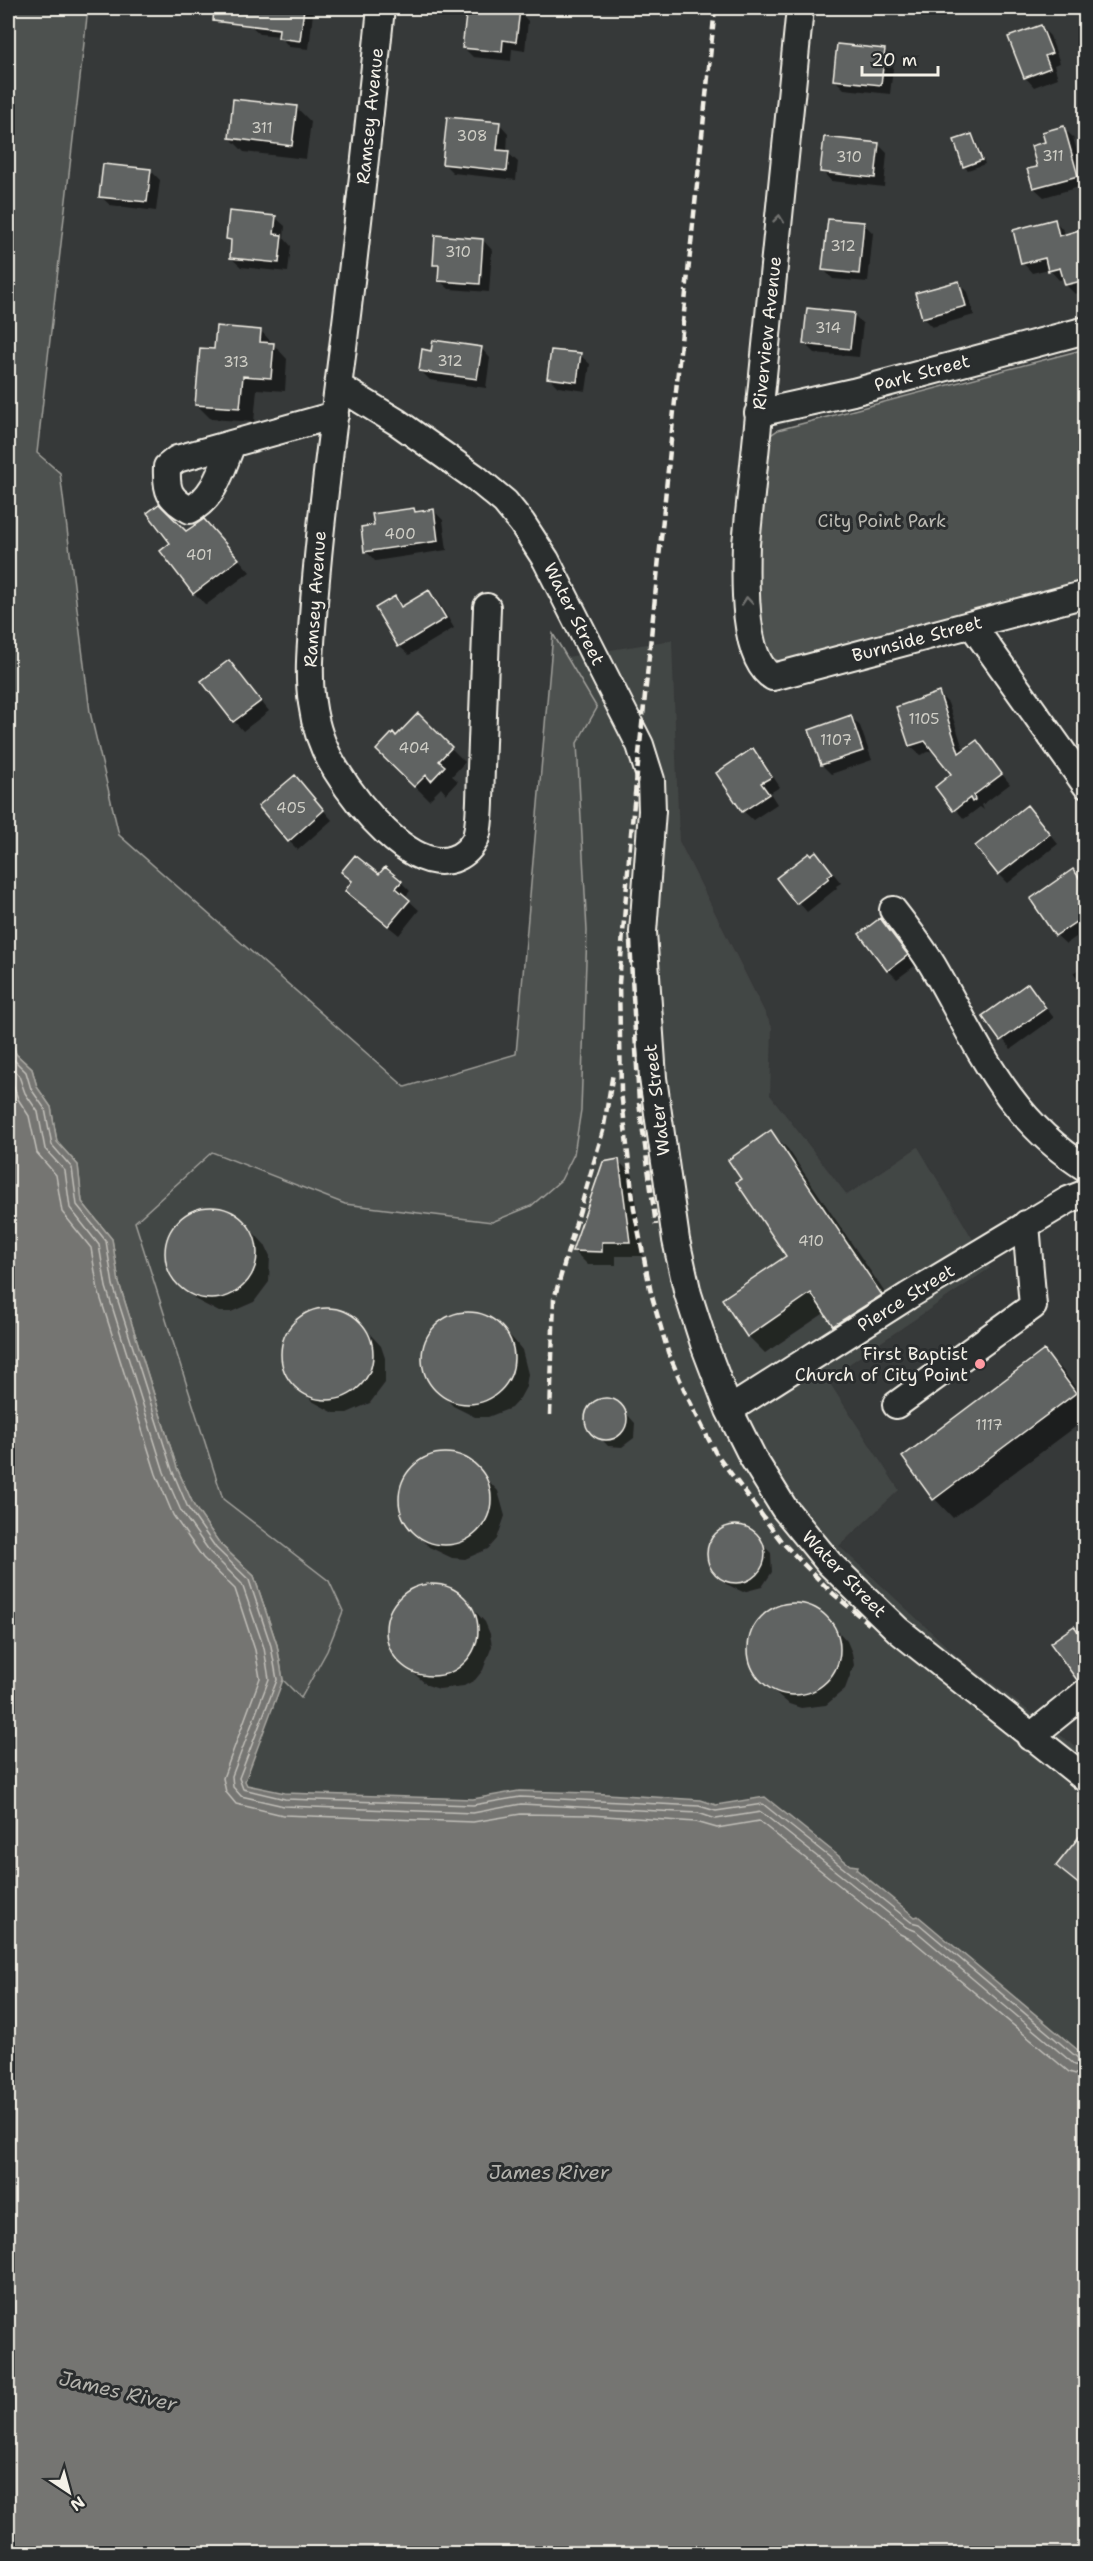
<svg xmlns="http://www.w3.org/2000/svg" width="1093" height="2561" viewBox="0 0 1093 2561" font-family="'Shantell Sans',sans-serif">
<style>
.built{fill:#434645}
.green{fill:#4e514f;stroke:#a1a19c;stroke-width:1.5}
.water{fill:#757572;stroke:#a8a7a1;stroke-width:1.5}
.shadow{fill:#0007}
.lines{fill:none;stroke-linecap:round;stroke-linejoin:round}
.shore{stroke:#c1bfb9;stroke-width:1.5}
.building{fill:#616362;stroke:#f4f1e8;stroke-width:1.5}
.minor-casing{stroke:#f4f1e8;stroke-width:30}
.minor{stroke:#2a2d2e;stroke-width:26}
.rail{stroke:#f4f1e8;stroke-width:4.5;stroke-dasharray:9 4.5;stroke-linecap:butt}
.oneway{stroke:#71726f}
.poi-dot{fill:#ff9aa2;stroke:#2a2d2e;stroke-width:2}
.labels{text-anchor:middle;stroke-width:6;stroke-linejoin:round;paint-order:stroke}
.number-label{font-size:15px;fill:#cfcec6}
.street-label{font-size:18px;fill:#f4f1e8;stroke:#2a2d2e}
.park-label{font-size:18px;fill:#bab9b2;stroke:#2a2d2e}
.poi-label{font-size:18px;fill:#f4f1e8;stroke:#2a2d2e;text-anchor:end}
.water-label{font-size:20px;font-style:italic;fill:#b4b3ad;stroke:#2a2d2e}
</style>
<rect width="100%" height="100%" fill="#363939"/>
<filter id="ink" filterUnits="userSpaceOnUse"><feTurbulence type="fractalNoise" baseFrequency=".0167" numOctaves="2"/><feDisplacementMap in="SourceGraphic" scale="12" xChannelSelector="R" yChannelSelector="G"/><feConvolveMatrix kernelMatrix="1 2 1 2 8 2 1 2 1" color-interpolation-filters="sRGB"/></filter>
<g filter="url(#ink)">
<path class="built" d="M672,640L679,841L772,1027L770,1095L847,1195L918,1147L990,1268L827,1379L899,1490L839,1546L957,1656L1085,1754V2056L991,1977L765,1797L716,1805L701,1800L519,1791L473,1799L285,1793L247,1785L245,1781L283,1680L301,1698L327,1651L343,1611L329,1581L223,1499L135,1222L212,1152L345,1204L492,1222L531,1206L581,1110L587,931L577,743L597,708L567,657Z"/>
<path class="green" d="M8,8H88L37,453L60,473L90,712L119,835L405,1087L516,1054L553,634L597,708L577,743L587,931L581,1110L574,1154L561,1180L531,1206L492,1222L345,1204L212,1152L135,1222L223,1499L329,1581L343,1611L327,1651L301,1698L283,1680L277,1645L254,1576L220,1544L194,1506L177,1468L119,1283L112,1239L82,1202L78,1165L57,1142L51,1107L37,1087L32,1069L16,1054L8,1030Z
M1085,349V586L788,666L772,658L763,649L758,563L765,439L778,430Z"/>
<path class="water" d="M8,1030L16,1054L32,1069L37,1087L51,1107L57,1142L78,1165L82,1202L112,1239L119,1283L177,1468L194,1506L220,1544L254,1576L277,1645L283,1680L245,1781L247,1785L285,1793L473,1799L519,1791L591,1793L701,1800L716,1805L765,1797L850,1865L858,1866L856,1869L915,1917L918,1916L1085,2056V2553H8Z"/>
<path class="shadow" d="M252,8H308L313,13L309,49L289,47L280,36L260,34L250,25Z
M468,8L519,11L528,21L525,51L512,49L511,61L473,57L464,48Z
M1041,27L1050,36L1060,63L1054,65L1058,78L1034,87L1025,77Z
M885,51L894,60L890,94L844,89L834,79Z
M296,107L311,122L306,159L244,152L230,138Z
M499,123L508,133L507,152L518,162L516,180L453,173L444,164Z
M1063,128L1073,137L1086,185L1044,197L1034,188L1039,168L1046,143Z
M972,136L976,140L985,164L968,170L964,166Z
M878,144L887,153L884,187L831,181L822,171Z
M150,170L160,180L156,211L110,205L100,196Z
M275,217L285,226L284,238L291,246L288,272L241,267L231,258L232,244L228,239Z
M1055,221L1064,231L1065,235L1086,230V291L1075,294L1066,285L1064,279L1059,280L1049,269L1032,273L1023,263Z
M863,223L873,233L868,282L833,279L824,270Z
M483,240L492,250L489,292L449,289L439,280L440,269L435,264Z
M958,282L968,292L974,315L932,327L923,318Z
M853,314L863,324L859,357L814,353L804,343Z
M261,331L287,359L285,391L257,389L254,422L211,419L197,405L215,351Z
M481,348L490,358L486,388L430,380L421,371L433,352Z
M580,355L590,364L586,391L558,387L549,378Z
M414,509L418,513L434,511L443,520L447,550L375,561L366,551L375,526Z
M186,533H216L250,572L206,605L194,593Z
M428,592L438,601L454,628L409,655L399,646L394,598L403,607Z
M229,662L269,711L243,731L234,721Z
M939,694L948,703L964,751L976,742L1010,784L982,805L984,810L980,807L964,819L937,787L953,774L934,750L920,755L910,746Z
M418,715L465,762L452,776L458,781L446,794L441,788L429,800L378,750L396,738Z
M851,717L860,726L872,760L831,774L822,765Z
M753,750L762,760L780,787L770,793L777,804L753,820L743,811Z
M295,777L332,820L298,850L289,841Z
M1027,807L1058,844L1008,883L999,874Z
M825,863L841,883L836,886L837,888L807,912L778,878Z
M1073,871L1086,885V930L1066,944L1056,935L1032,899Z
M379,876L401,882L410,891L405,897L419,910L399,935L356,900Z
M880,920L916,965L897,979L888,970Z
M1086,964V990L1073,973Z
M1028,984L1054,1018L1011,1049L984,1016Z
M771,1132L788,1149L898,1312L851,1342L834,1325L826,1312L765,1353L748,1336L788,1256L743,1179Z
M618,1161L633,1175L643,1256H616V1265H588L574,1251Z
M219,1209L231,1213L242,1220L265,1245L270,1256L269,1282L254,1302L231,1312H219L196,1300L173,1276L166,1251L174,1227L183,1218L194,1211Z
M322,1310H335L358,1321L381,1346L385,1358V1383L370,1403L347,1413H334L312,1401L289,1377L284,1365L282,1353L285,1340L290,1329L299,1319Z
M476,1314L499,1325L514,1340L522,1350L528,1374L526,1387L520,1398L511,1408L488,1417H475L453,1406L430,1381L425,1369L426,1344L440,1323L451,1317Z
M1044,1352L1063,1371L1086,1402V1419L953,1518L935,1499L904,1457Z
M601,1400L615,1401L635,1423L634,1438L622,1447L608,1446L588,1425L589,1410Z
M440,1455L465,1459L475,1467L498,1491L505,1516L497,1539L488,1549L465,1559L452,1558L429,1547L406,1522L402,1510L400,1498L408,1473L417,1464L428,1458Z
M739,1527L747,1529L771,1553L772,1572L762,1587L743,1592L726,1584L711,1566L709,1547L720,1532Z
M427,1585L452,1590L462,1597L485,1622L490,1634L492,1646L483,1670L475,1680L464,1686L439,1689L427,1685L401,1662L388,1641L389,1616L404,1595Z
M789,1604L814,1609L824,1616L847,1641L852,1653L854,1665L845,1689L826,1705L801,1708L789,1704L763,1682L750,1660L751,1635L766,1614Z
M1086,1834V1891L1058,1866Z"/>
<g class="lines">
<path class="shore" d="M8,1047L11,1057L26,1072L31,1089L45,1109L52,1145L72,1168L77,1205L106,1241L113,1285L172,1470L188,1508L216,1548L249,1580L271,1646L277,1680L239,1778L243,1789L285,1799L473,1805L520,1797L699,1806L716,1811L763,1804L911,1922L919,1924L1079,2059L1086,2060
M8,1064L19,1076L25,1093L38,1112L45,1149L65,1171L70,1208L99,1245L106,1287L164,1472L181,1511L210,1552L242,1584L264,1648L269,1679L232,1776L233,1787L241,1796L284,1806L473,1813L521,1804L698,1813L716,1819L761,1812L906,1927L916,1931L1075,2065L1086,2068
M8,1077L12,1081L18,1099L29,1116L37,1153L56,1175L62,1212L91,1248L98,1290L156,1474L173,1515L203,1558L235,1589L255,1650L260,1678L223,1778L226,1792L236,1804L283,1815L473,1822L521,1814L590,1815L696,1822L717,1828L759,1821L900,1934L912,1940L1069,2072L1086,2077"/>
</g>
<path class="building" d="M214,8H304L300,41L278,38L279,29L213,21Z
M467,8L520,10L516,42L503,40L502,52L462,48Z
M1041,25L1052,53L1045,56L1050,68L1024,78L1008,37Z
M837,44L885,49L881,85L833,80Z
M233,99L297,106L292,146L229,138Z
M447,117L500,122L497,150L509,151L507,171L442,164Z
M1064,126L1078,176L1033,188L1027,169L1037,167L1031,146L1045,142L1042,132Z
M972,134L982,160L963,167L954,140Z
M824,137L879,143L875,178L820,172Z
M103,164L151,169L147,202L99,197Z
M229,211L276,216L274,234L282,235L279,263L230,258L231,240L226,239Z
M828,219L864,222L859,274L822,270Z
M1055,219L1059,236L1086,228V280L1065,285L1060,268L1048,271L1045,258L1021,264L1013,230Z
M435,235L483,239L480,284L438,281L439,265H433Z
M959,281L966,306L922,318L915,293Z
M807,308L854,313L850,349L803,344Z
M216,326L261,330L260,342L274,343L271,378L243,376L240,408L195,405L200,348L214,349Z
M433,340L482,347L477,379L419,371L422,349L431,351Z
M551,350L581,353L577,382L547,378Z
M159,504L186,531L204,519L239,559L193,594L160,551L170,543L147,513Z
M414,508L415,512L434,509L438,541L364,552L361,527L374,525L372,514Z
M429,590L446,618L398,647L375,608L395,596L401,607Z
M229,660L261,701L233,722L201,681Z
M939,692L959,753L977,740L1002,774L974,795L975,800L972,802L970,798L953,811L935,787L951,774L925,741L909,746L896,707Z
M418,713L452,747L439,761L445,766L431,781L426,775L414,787L376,750L393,732L396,736Z
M851,715L863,751L821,765L809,730Z
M753,748L772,777L761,783L769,794L742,812L716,773Z
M295,775L324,810L288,842L258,806Z
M1027,805L1050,834L998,875L975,846Z
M816,851L833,873L828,876L829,878L796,904L776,878L809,853L811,855Z
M355,855L379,874L385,867L402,881L396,888L410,900L388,926L345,891L352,881L341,872Z
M1073,869L1086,887V915L1055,936L1030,899Z
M880,918L908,955L887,971L859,934Z
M1028,983L1046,1008L1000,1041L982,1016Z
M771,1130L882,1295L833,1326L811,1293L747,1337L722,1299L786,1256L736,1182L741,1179L728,1160Z
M619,1159L630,1242H602V1252L572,1251L603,1162Z
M165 1253a46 46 0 1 1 92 0a46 46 0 1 1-92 0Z
M281 1354a46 46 0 1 1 92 0a46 46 0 1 1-92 0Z
M422 1358a46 46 0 1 1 92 0a46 46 0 1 1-92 0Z
M1044,1350L1076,1393L933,1500L902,1457Z
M585 1419a21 21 0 1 1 42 0a21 21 0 1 1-42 0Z
M399 1499a46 46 0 1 1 92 0a46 46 0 1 1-92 0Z
M707 1554a29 29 0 1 1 58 0a29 29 0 1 1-58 0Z
M386 1630a46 46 0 1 1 92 0a46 46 0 1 1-92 0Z
M748 1649a46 46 0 1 1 92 0a46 46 0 1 1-92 0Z
M1074,1626L1086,1642V1677L1077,1680L1050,1643Z
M1086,1828V1890L1056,1866Z"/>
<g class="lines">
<g class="minor-casing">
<path id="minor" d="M381,8C367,144 352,281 334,418C326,479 319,540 314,602C312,636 307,669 312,703C315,726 324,751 336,770C355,801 411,874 453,859C462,856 470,849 475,840C481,826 480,786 481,769C483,715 485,661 487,607
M800,8L746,544C745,576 742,660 773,677L1086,594
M338,386L397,422L476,478L505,502L522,523L546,560L640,745L651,780L652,811L643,932L653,1078L676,1240L688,1294L705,1347L729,1410L753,1458L784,1508L829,1563L898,1630L1086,1779
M758,413L853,392L1086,330
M232,444C222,468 215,497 190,510C169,499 166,491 167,467L177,459L335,415
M972,625L1086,785
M893,910C907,928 921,946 933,966C978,1044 1005,1117 1086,1168
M896,1405L1033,1306L1026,1224
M729,1410L908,1296L1068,1200L1086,1193
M1030,1737L1086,1692"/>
</g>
<use href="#minor" class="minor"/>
<path class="rail" d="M715,8L631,833L619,983L621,1091L634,1209L651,1293L668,1352L687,1396L715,1452L781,1541L830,1591L869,1624
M630,941L639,1103L656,1225
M550,1415L554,1299L603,1131L613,1073"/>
</g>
<defs><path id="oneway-chevron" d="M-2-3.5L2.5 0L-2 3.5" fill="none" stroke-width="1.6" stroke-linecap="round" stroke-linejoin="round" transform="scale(1.5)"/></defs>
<g class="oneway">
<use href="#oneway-chevron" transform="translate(779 219) rotate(-84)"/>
<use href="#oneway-chevron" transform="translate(747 601) rotate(-95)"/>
</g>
</g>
<circle class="poi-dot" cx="980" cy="1364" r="6"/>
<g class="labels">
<g class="number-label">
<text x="262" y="133">311</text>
<text x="472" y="141">308</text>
<text x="1053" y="161">311</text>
<text x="849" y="162">310</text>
<text x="843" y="251">312</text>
<text x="458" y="257">310</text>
<text x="828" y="333">314</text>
<text x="450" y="366">312</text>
<text x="236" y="367">313</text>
<text x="400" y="539">400</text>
<text x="199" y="560">401</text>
<text x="924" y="724">1105</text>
<text x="836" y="745">1107</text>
<text x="414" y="753">404</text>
<text x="291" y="813">405</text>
<text x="811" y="1246">410</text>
<text x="989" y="1430">1117</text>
</g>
<g class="street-label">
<text transform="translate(370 116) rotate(-84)" y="6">Ramsey Avenue</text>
<text transform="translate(767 333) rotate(-84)" y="6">Riverview Avenue</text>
<text transform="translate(922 373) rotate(-15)" y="6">Park Street</text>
<text transform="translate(315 599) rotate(-86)" y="6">Ramsey Avenue</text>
<text transform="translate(574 614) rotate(63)" y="6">Water Street</text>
<text transform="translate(917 639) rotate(-15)" y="6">Burnside Street</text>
<text transform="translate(657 1100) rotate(-97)" y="6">Water Street</text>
<text transform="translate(906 1298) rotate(-32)" y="6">Pierce Street</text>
<text transform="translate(844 1574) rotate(46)" y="6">Water Street</text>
</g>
<g class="park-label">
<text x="882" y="527">City Point Park</text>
</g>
<g class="poi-label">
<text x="968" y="1360">First Baptist<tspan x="968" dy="21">Church of City Point</tspan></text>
</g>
<g class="water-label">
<text x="549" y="2179">James River</text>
<text transform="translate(118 2391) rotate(13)" y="7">James River</text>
</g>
</g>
<rect width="1093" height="2561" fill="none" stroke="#2a2d2e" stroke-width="30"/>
<rect x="15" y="15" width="1063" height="2531" fill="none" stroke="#f4f1e8" stroke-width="2" filter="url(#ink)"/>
<g transform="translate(69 2492) rotate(144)" stroke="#2a2d2e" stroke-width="4.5" paint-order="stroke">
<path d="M0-4.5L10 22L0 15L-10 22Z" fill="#f4f1e8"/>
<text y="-9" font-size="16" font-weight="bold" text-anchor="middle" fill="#f4f1e8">N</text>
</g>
<path d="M862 66v9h76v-9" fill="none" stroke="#f4f1e8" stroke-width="3"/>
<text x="871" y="66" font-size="18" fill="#f4f1e8" stroke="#2a2d2e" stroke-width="4.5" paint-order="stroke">20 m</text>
</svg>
